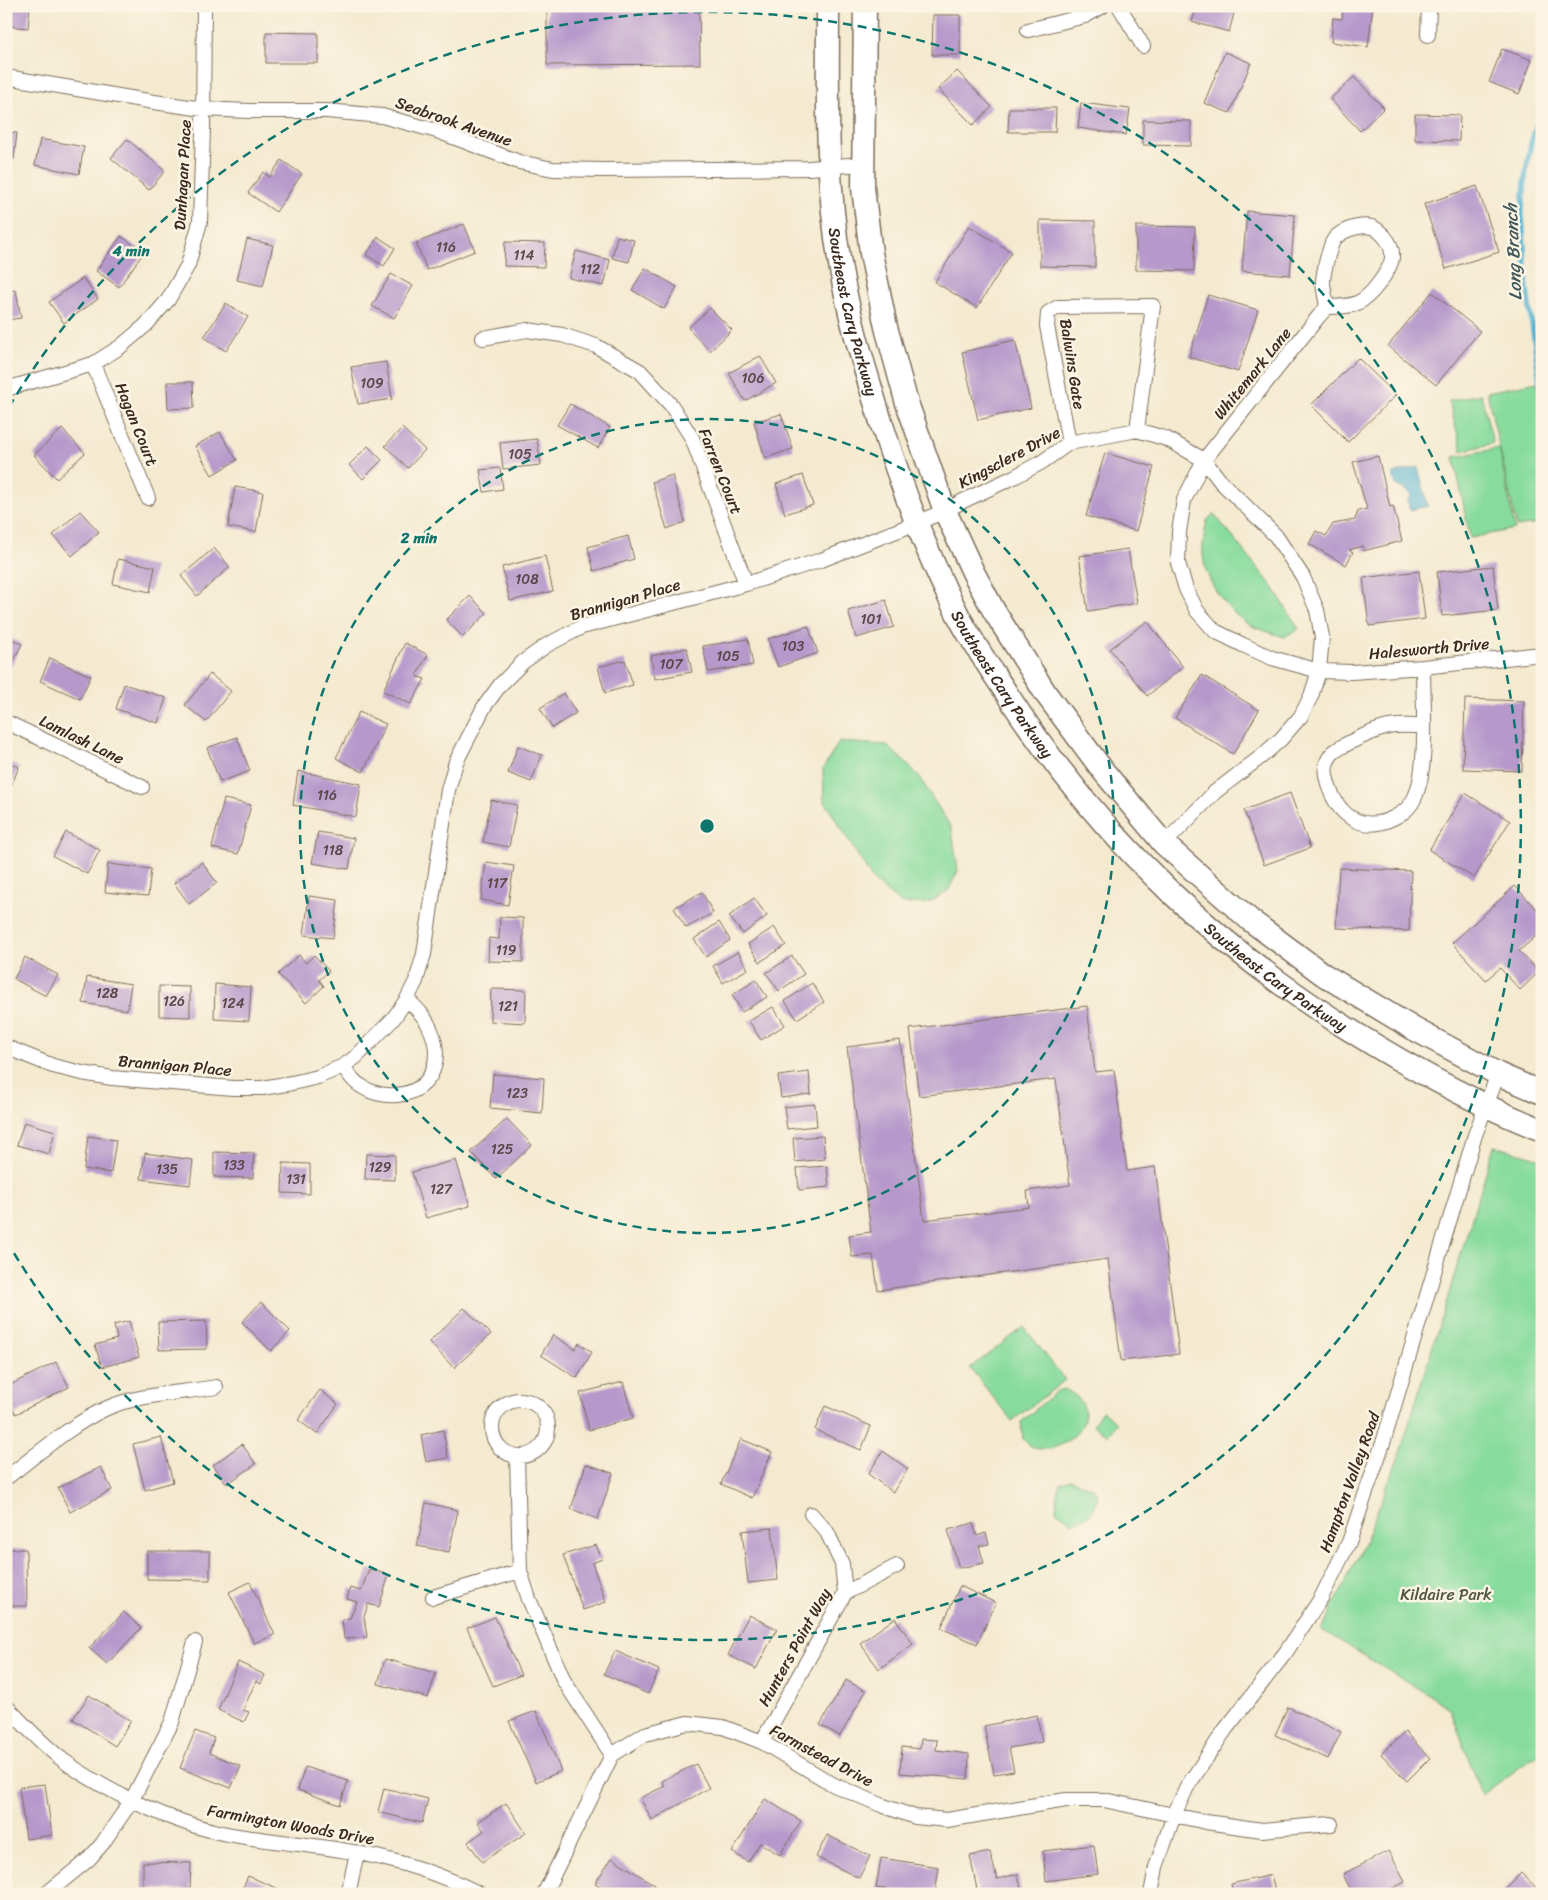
<svg xmlns="http://www.w3.org/2000/svg" width="1548" height="1900" viewBox="0 0 1548 1900" font-family="Sriracha,sans-serif">
<style>
.green{fill:#87db9d;stroke:#61825e}
.water{fill:#53b2d1;stroke:#476e78}
.lines{fill:none;stroke-linecap:round;stroke-linejoin:round}
.stream{stroke:#53b2d1;stroke-width:5}
.building{fill:#b698cb}
.minor-casing{stroke:#7c6d5c;stroke-width:16}
.primary-casing{stroke:#7c6d5c;stroke-width:25}
.minor{stroke:#fff;stroke-width:14}
.primary{stroke:#fff;stroke-width:22}
.ring{fill:none;stroke:#0f766e;stroke-width:2.5;stroke-dasharray:9 6}
.labels{text-anchor:middle;stroke-width:5;stroke-linejoin:round;paint-order:stroke}
.number-label{font-size:14px;fill:#5a4649}
.street-label{font-size:16px;fill:#3b2a1e;stroke:#fcf5e5}
.park-label{font-size:16px;fill:#4e563e;stroke:#fcf5e5}
.water-label{font-size:18px;font-style:italic;fill:#435a5d;stroke:#fcf5e5}
.centre{fill:#0f766e;stroke:#fcf5e5;stroke-width:2.5}
.ring-label{font-size:15px;text-anchor:middle;font-weight:bold;fill:#0f766e;stroke:#fcf5e5;stroke-width:5;stroke-linejoin:round;paint-order:stroke}
</style>
<rect width="100%" height="100%" fill="#fcf5e5"/>
<filter id="ink" filterUnits="userSpaceOnUse"><feTurbulence type="fractalNoise" baseFrequency=".02" numOctaves="2"/><feDisplacementMap in="SourceGraphic" scale="10" xChannelSelector="R" yChannelSelector="G"/><feConvolveMatrix kernelMatrix="1 2 1 2 8 2 1 2 1" color-interpolation-filters="sRGB"/></filter>
<filter id="wash" filterUnits="userSpaceOnUse"><feTurbulence type="fractalNoise" baseFrequency=".0096" numOctaves="4" result="noise"/><feDisplacementMap in="SourceGraphic" scale="20" xChannelSelector="R" yChannelSelector="G"/><feGaussianBlur stdDeviation="1.12" result="paint"/><feColorMatrix in="noise" values="0 0 0 0 0 0 0 0 0 0 0 0 0 0 0 0 0 1.4 0 .05"/><feComposite in="paint" operator="in"/></filter>
<g filter="url(#wash)">
<rect width="100%" height="100%" fill="#f4ead0"/>
<path class="green" d="M1537,382L1542,430V523L1517,527L1487,392Z
M1481,394L1493,443L1462,451L1449,401Z
M1499,448L1515,529L1470,538L1454,457Z
M1214,514L1273,587L1299,629L1284,637C1273,633 1258,630 1248,624C1226,610 1205,581 1203,555C1202,544 1205,531 1207,520Z
M839,742L887,745L918,775L952,829L958,871L948,891L928,903L902,904L874,882L824,800L823,769Z
M1494,1146L1542,1159V1756L1534,1757L1482,1795L1450,1708L1322,1630L1364,1544L1399,1456Z
M1024,1327L1065,1380L1012,1421L970,1368Z
M1064,1389C1112,1410 1066,1457 1035,1448C1031,1447 1026,1442 1023,1439L1021,1422L1057,1391Z
M1102,1411L1117,1422L1108,1436L1093,1425Z
M1070,1479L1093,1488L1098,1496C1095,1513 1087,1519 1072,1523L1056,1511L1057,1493L1060,1483Z"/>
<path class="water" d="M1418,467L1428,506L1410,510L1407,500L1411,496L1409,492L1396,485L1392,474Z"/>
<g class="lines">
<path class="stream" d="M1542,106L1531,143L1526,171L1522,213L1527,289L1542,398"/>
</g>
<g id="blocks">
<path class="building" d="M6,6H30L28,28L6,26Z
M547,6H699L700,64L547,65Z
M1197,6H1236L1229,32L1192,22Z
M1343,6H1373L1368,47L1331,42L1333,18L1342,19Z
M933,15H960V55H932Z
M266,32L318,33V63H266Z
M1502,49L1532,60L1519,94L1489,82Z
M1225,52L1251,63L1230,113L1204,103Z
M957,71L992,107L973,125L938,89Z
M1354,77L1384,108L1360,131L1330,99Z
M1081,103L1130,109L1126,135L1078,128Z
M1009,108H1056L1055,132H1008Z
M1415,114L1460,115L1459,141L1415,140Z
M1143,120L1191,121V146L1143,145Z
M6,132L17,133L14,159L6,158Z
M40,139L84,147L79,174L35,165Z
M127,139L165,171L149,190L111,158Z
M281,160L302,174L276,212L248,193L263,172L270,177Z
M1477,186L1499,252L1446,269L1424,204Z
M1247,211L1295,215L1290,275L1242,271Z
M1040,220L1095,221V267L1040,266Z
M464,224L475,251L427,270L416,243Z
M969,226L1012,252L977,308L935,282Z
M1136,226L1195,227L1194,271L1136,270Z
M121,236L144,252L119,287L96,271Z
M617,236L634,240L629,262L612,258Z
M378,237L395,248L384,266L366,255Z
M247,239L273,245L263,286L237,280Z
M505,242L545,243L544,267L504,266Z
M576,251L610,260L604,286L569,278Z
M645,268L677,287L664,309L632,290Z
M391,274L413,286L394,318L372,306Z
M83,278L98,299L64,323L49,302Z
M16,290L21,318L6,320V291Z
M1432,292L1480,331L1436,385L1388,346Z
M1208,295L1258,310L1238,372L1189,357Z
M226,303L248,317L226,351L204,337Z
M710,308L732,330L710,351L688,328Z
M1015,340L1031,408L978,420L962,352Z
M760,356L776,383L745,401L729,373Z
M1358,358L1396,395L1348,442L1311,405Z
M386,362L392,399L358,404L351,367Z
M167,382H193L194,408L168,409Z
M570,404L610,427L598,448L557,425Z
M781,414L793,449L765,458L754,422Z
M402,428L425,450L408,468L385,446Z
M62,429L85,453L57,479L34,455Z
M220,432L237,460L212,475L195,446Z
M537,439L541,465L503,469L500,443Z
M368,446L382,460L363,479L349,465Z
M1105,453L1154,467L1136,531L1086,516Z
M1378,456L1390,507L1393,506L1402,541L1363,551V546L1349,550L1353,552L1346,565L1309,544L1316,531L1326,536L1333,524L1355,520L1358,511L1367,509L1353,462Z
M500,468L503,489L484,492L480,470Z
M672,475L685,522L667,529L652,482Z
M803,475L813,505L785,514L776,484Z
M235,487L263,492L256,532L228,527Z
M80,511L99,532L72,556L53,535Z
M628,536L634,559L594,571L588,547Z
M214,548L230,567L197,596L181,576Z
M1128,549L1137,603L1088,611L1079,556Z
M545,556L553,591L510,601L502,567Z
M118,559L155,567L150,592L113,584Z
M1493,566L1498,610L1442,616L1437,572Z
M1419,571L1425,619L1369,626L1363,578Z
M470,596L487,613L463,637L446,620Z
M886,600L894,627L856,638L848,611Z
M1147,621L1183,667L1147,696L1110,649Z
M808,626L818,653L778,667L768,639Z
M6,636L22,644L10,668L6,667Z
M748,639L753,665L708,672L703,646Z
M405,643L428,655L416,676L425,679L411,704L383,691Z
M687,648L692,672L655,679L651,656Z
M50,658L91,676L80,699L40,681Z
M625,660L633,685L605,693L598,667Z
M210,674L231,691L206,722L185,705Z
M1202,675L1259,710L1233,754L1175,718Z
M124,684L166,698L158,723L116,709Z
M564,693L576,713L552,728L540,708Z
M1465,699L1524,701L1522,771L1463,769Z
M359,712L386,724L363,772L336,758Z
M237,737L250,771L220,782L207,748Z
M518,746L542,755L531,782L508,773Z
M6,761L19,767L8,793H6Z
M298,771L361,784L356,817L293,805Z
M1290,793L1310,848L1264,865L1244,810Z
M1465,793L1510,821L1474,878L1429,850Z
M224,799L251,805L238,854L212,848Z
M491,800L517,805L509,847L483,842Z
M66,832L100,850L87,874L53,856Z
M318,832L354,838L349,869L312,863Z
M202,862L217,883L189,904L174,883Z
M486,862L514,866L508,905L481,900Z
M108,864L151,869L148,896L105,892Z
M1339,868L1411,871L1409,931L1336,928Z
M1515,886L1542,915V931L1519,951L1539,972L1520,990L1500,968L1486,980L1452,943Z
M702,892L713,913L686,928L674,908Z
M309,896L338,900L333,938L304,935Z
M754,898L767,916L743,934L729,916Z
M500,917L523,918V962L488,961L489,938L499,939Z
M719,922L730,940L706,957L694,939Z
M774,927L786,945L760,962L748,944Z
M738,952L748,969L723,983L713,966Z
M299,955L306,963L314,955L329,971L319,980L324,986L306,1003L278,974Z
M792,956L804,974L779,991L766,973Z
M25,957L58,975L46,996L14,979Z
M87,977L131,984L127,1010L83,1003Z
M756,980L767,997L742,1012L732,995Z
M812,983L824,1002L797,1019L785,1001Z
M215,984L251,987L249,1021L214,1019Z
M159,986L190,987V1017L159,1016Z
M491,989L526,990L525,1023L490,1021Z
M1087,1006L1095,1072L1114,1070L1127,1171L1155,1167L1179,1354L1121,1361L1108,1259L878,1290L873,1255L852,1257L849,1235L871,1232L847,1047L900,1040L924,1220L1029,1207L1027,1191L1070,1185L1056,1079L919,1096L910,1029Z
M773,1007L785,1025L761,1040L749,1021Z
M809,1072L811,1094L781,1098L778,1076Z
M493,1074L544,1078L542,1113L490,1108Z
M815,1104L817,1126L787,1129L784,1107Z
M507,1119L532,1145L496,1179L471,1152Z
M24,1122L55,1131L49,1154L17,1145Z
M88,1136L116,1140L111,1173L84,1169Z
M823,1136L825,1159L795,1162L793,1138Z
M214,1152L254,1153L253,1178L214,1177Z
M145,1153L193,1160L190,1185L141,1179Z
M366,1154L395,1155V1180L365,1179Z
M456,1160L470,1206L426,1218L412,1172Z
M283,1163L310,1164V1194L282,1193Z
M827,1166L829,1187L799,1190L797,1168Z
M261,1302L290,1331L271,1351L242,1322Z
M464,1308L491,1334L454,1368L429,1342Z
M129,1321L139,1357L102,1367L95,1345L117,1339L114,1325Z
M206,1321L207,1349L159,1350L158,1322Z
M553,1335L575,1349L579,1343L592,1352L577,1378L541,1355Z
M56,1362L69,1387L16,1414L6,1396V1387Z
M623,1382L633,1418L589,1430L580,1393Z
M320,1390L338,1404L317,1434L298,1420Z
M825,1406L871,1426L861,1450L815,1430Z
M443,1430L448,1458L426,1462L421,1435Z
M161,1437L173,1482L145,1490L133,1444Z
M741,1439L772,1452L752,1498L721,1484Z
M242,1444L256,1464L227,1484L213,1465Z
M883,1451L908,1469L893,1492L868,1474Z
M586,1464L613,1473L598,1519L571,1509Z
M101,1467L112,1490L70,1512L58,1488Z
M426,1503L458,1510L449,1552L417,1546Z
M973,1523L977,1536L986,1533L989,1544L979,1546L984,1563L959,1568L948,1530Z
M772,1528L778,1580L748,1583L742,1531Z
M596,1545L602,1559L592,1563L606,1602L583,1610L563,1555Z
M6,1549H26L27,1606H6Z
M147,1551H210V1580L147,1579Z
M369,1569L389,1575L379,1607L368,1604L364,1617L367,1637L344,1639L342,1619L350,1618L357,1602L347,1599L350,1588L361,1591Z
M250,1582L275,1635L254,1643L229,1592Z
M960,1586L996,1603L977,1644L941,1628Z
M124,1612L141,1628L107,1664L89,1648Z
M749,1615L777,1629L756,1669L728,1655Z
M495,1617L521,1675L493,1686L467,1628Z
M895,1618L913,1644L879,1669L860,1643Z
M615,1651L659,1670L648,1694L604,1674Z
M385,1659L436,1673L428,1698L378,1684Z
M238,1662L265,1675L261,1684L256,1681L243,1710L249,1712L244,1722L218,1710Z
M846,1680L866,1691L840,1736L820,1725Z
M89,1695L131,1721L115,1746L73,1719Z
M1288,1707L1341,1732L1328,1759L1275,1735Z
M536,1711L561,1771L536,1782L509,1721Z
M1037,1715L1042,1742L1009,1748L1014,1771L994,1774L984,1726Z
M195,1731L214,1738L209,1753L241,1766L231,1788L180,1768Z
M1405,1732L1430,1758L1407,1781L1381,1754Z
M921,1739L937,1740L936,1750L969,1754L968,1779L900,1773L902,1747L920,1749Z
M696,1764L709,1788L652,1820L640,1798L665,1786L662,1781Z
M305,1767L348,1781L340,1805L298,1790Z
M45,1784L52,1835L26,1839L19,1787Z
M384,1788L428,1799L422,1823L378,1812Z
M765,1799L801,1821L780,1855L760,1843L748,1862L732,1852Z
M506,1803L526,1833L482,1862L468,1842L484,1831L478,1822Z
M827,1835L870,1856L859,1878L816,1857Z
M1094,1845L1098,1874L1046,1881L1043,1851Z
M1389,1851L1405,1882L1381,1894H1352L1343,1874Z
M990,1852L997,1879L1018,1874L1022,1894H978L970,1856Z
M612,1858L655,1885L649,1894H613L595,1883Z
M881,1858L939,1867L935,1894H912L876,1888Z
M143,1862L191,1863L190,1890L143,1889Z
M1521,1873L1542,1893V1894H1500Z
M1271,1875L1276,1894H1233L1231,1884Z
M248,1876L291,1894H240Z"/>
</g>
</g>
<g filter="url(#ink)">
<use href="#blocks" fill-opacity="0" stroke="#7c6d5c" stroke-width="1"/>
<g class="lines">
<g class="minor-casing">
<path id="minor" d="M1119,6L1143,46
M1028,30L1085,16L1103,6
M1428,35L1429,6
M6,77L154,102L203,109L249,111H327L382,116L437,131L519,162L553,169L603,170L809,168L862,164
M1327,307C1326,299 1323,289 1323,281C1324,270 1328,254 1332,243C1337,231 1359,224 1372,227C1376,228 1381,233 1384,236C1399,253 1391,267 1379,283C1363,305 1353,307 1327,307L1319,316L1204,460L1184,500L1179,532L1178,563L1186,589L1197,611L1215,631L1243,645L1272,658L1319,671L1352,672L1423,667L1542,654
M483,338L527,330L562,335L596,346L640,371L671,405L692,438L746,584
M93,364L148,498
M6,389L93,364L120,347L146,325L168,300L188,265L200,222L203,129L204,6
M1069,443L1047,326L1048,313L1058,307L1153,306L1137,430
M1423,667C1423,702 1429,769 1414,799C1409,809 1403,813 1393,818C1362,833 1339,816 1329,787C1325,774 1323,766 1331,755C1338,746 1377,729 1389,727C1399,725 1412,726 1423,726
M6,722L142,787
M6,1047L53,1066L82,1073L112,1078L233,1088H262L292,1083L318,1077L343,1066L356,1057L393,1019L407,999L416,981L424,954L448,790L456,762L484,707L500,685L523,662L547,645L582,627L746,584L821,560L899,530L945,511L963,501L1014,477L1042,462L1069,443L1137,430L1167,439L1204,460L1221,482L1276,536L1303,577L1317,610L1322,637L1319,671L1311,696L1301,716L1281,739L1262,756L1215,792L1164,844
M343,1066C348,1073 353,1082 361,1086C371,1093 385,1096 397,1095C435,1091 444,1056 429,1026C424,1015 416,1008 407,999
M492 1428a28 28 0 1 1 56 0a28 28 0 1 1-56 0Z
M517,1456L520,1571L529,1599L564,1681L612,1755
M6,1478C38,1454 70,1425 107,1408C138,1394 183,1393 216,1387
M845,1593L897,1566
M433,1597L520,1571
M6,1706C24,1725 43,1745 64,1761C107,1792 171,1822 222,1833C267,1842 313,1844 358,1853C400,1861 441,1874 480,1894
M762,1742L845,1593L842,1564L827,1532L811,1514
M46,1894L89,1859L102,1844L132,1800L172,1722L195,1642
M348,1894L357,1853
M544,1894L612,1755L645,1734L687,1723L723,1727L762,1742L834,1785L881,1805L915,1817L947,1820L1066,1800H1104L1206,1822L1262,1830L1331,1824
M1151,1894L1156,1867L1174,1815L1187,1787L1225,1730L1286,1652L1321,1598L1349,1542L1383,1443L1475,1135L1498,1074"/>
</g>
<g class="primary-casing">
<g id="primary">
<path id="s1" d="M828,6C828,95 825,182 841,270C850,322 866,372 881,422C902,488 926,553 958,615C972,642 990,668 1007,694C1103,843 1224,956 1376,1046C1429,1078 1484,1107 1542,1130"/>
<path d="M865,6L863,188L871,253L886,327L906,400L945,511L973,572L994,611L1046,694L1104,772L1164,844L1250,920L1324,975L1414,1029L1498,1074L1542,1093"/>
</g>
</g>
<use href="#minor" class="minor"/>
<use href="#primary" class="primary"/>
</g>
</g>
<g class="ring">
<circle cx="707" cy="826" r="407"/>
<path d="M9 407A814 814 0 1 1 9 1245"/>
</g>
<g class="labels">
<g class="number-label">
<text x="446" y="252">116</text>
<text x="524" y="260">114</text>
<text x="590" y="274">112</text>
<text x="753" y="383">106</text>
<text x="372" y="388">109</text>
<text x="520" y="459">105</text>
<text x="527" y="584">108</text>
<text x="871" y="624">101</text>
<text x="793" y="651">103</text>
<text x="728" y="661">105</text>
<text x="671" y="669">107</text>
<text x="327" y="800">116</text>
<text x="333" y="855">118</text>
<text x="497" y="888">117</text>
<text x="506" y="955">119</text>
<text x="107" y="998">128</text>
<text x="174" y="1006">126</text>
<text x="233" y="1008">124</text>
<text x="508" y="1011">121</text>
<text x="517" y="1098">123</text>
<text x="502" y="1154">125</text>
<text x="234" y="1170">133</text>
<text x="380" y="1172">129</text>
<text x="167" y="1174">135</text>
<text x="296" y="1184">131</text>
<text x="441" y="1194">127</text>
</g>
<g class="street-label">
<text transform="translate(454 121) rotate(19)" y="6">Seabrook Avenue</text>
<text transform="translate(182 175) rotate(-87)" y="6">Dunhagan Place</text>
<text dy="6" stroke="none"><textPath href="#s1" startOffset="308">Southeast Cary Parkway</textPath></text>
<text transform="translate(1073 364) rotate(81)" y="6">Balwins Gate</text>
<text transform="translate(1252 373) rotate(-51)" y="6">Whitemark Lane</text>
<text transform="translate(137 424) rotate(68)" y="6">Hagan Court</text>
<text transform="translate(1009 457) rotate(-28)" y="6">Kingsclere Drive</text>
<text transform="translate(721 471) rotate(68)" y="6">Farren Court</text>
<text transform="translate(625 599) rotate(-16)" y="6">Brannigan Place</text>
<text transform="translate(1429 648) rotate(-5)" y="6">Halesworth Drive</text>
<text dy="6" stroke="none"><textPath href="#s1" startOffset="712">Southeast Cary Parkway</textPath></text>
<text transform="translate(82 739) rotate(26)" y="6">Lamlash Lane</text>
<text dy="6" stroke="none"><textPath href="#s1" startOffset="1116">Southeast Cary Parkway</textPath></text>
<text transform="translate(175 1065) rotate(5)" y="6">Brannigan Place</text>
<text transform="translate(1349 1482) rotate(-70)" y="6">Hampton Valley Road</text>
<text transform="translate(794 1647) rotate(-61)" y="6">Hunters Point Way</text>
<text transform="translate(822 1755) rotate(28)" y="6">Farmstead Drive</text>
<text transform="translate(291 1824) rotate(10)" y="6">Farmington Woods Drive</text>
</g>
<g class="park-label">
<text x="1446" y="1600">Kildaire Park</text>
</g>
<g class="water-label">
<text transform="translate(1513 252) rotate(-93)" y="6">Long Branch</text>
</g>
</g>
<circle cx="707" cy="826" r="8" class="centre"/>
<g class="ring-label">
<text x="131" y="256">4 min</text>
<text x="419" y="543">2 min</text>
</g>
<rect width="1548" height="1900" fill="none" stroke="#fcf5e5" stroke-width="25"/>
</svg>
